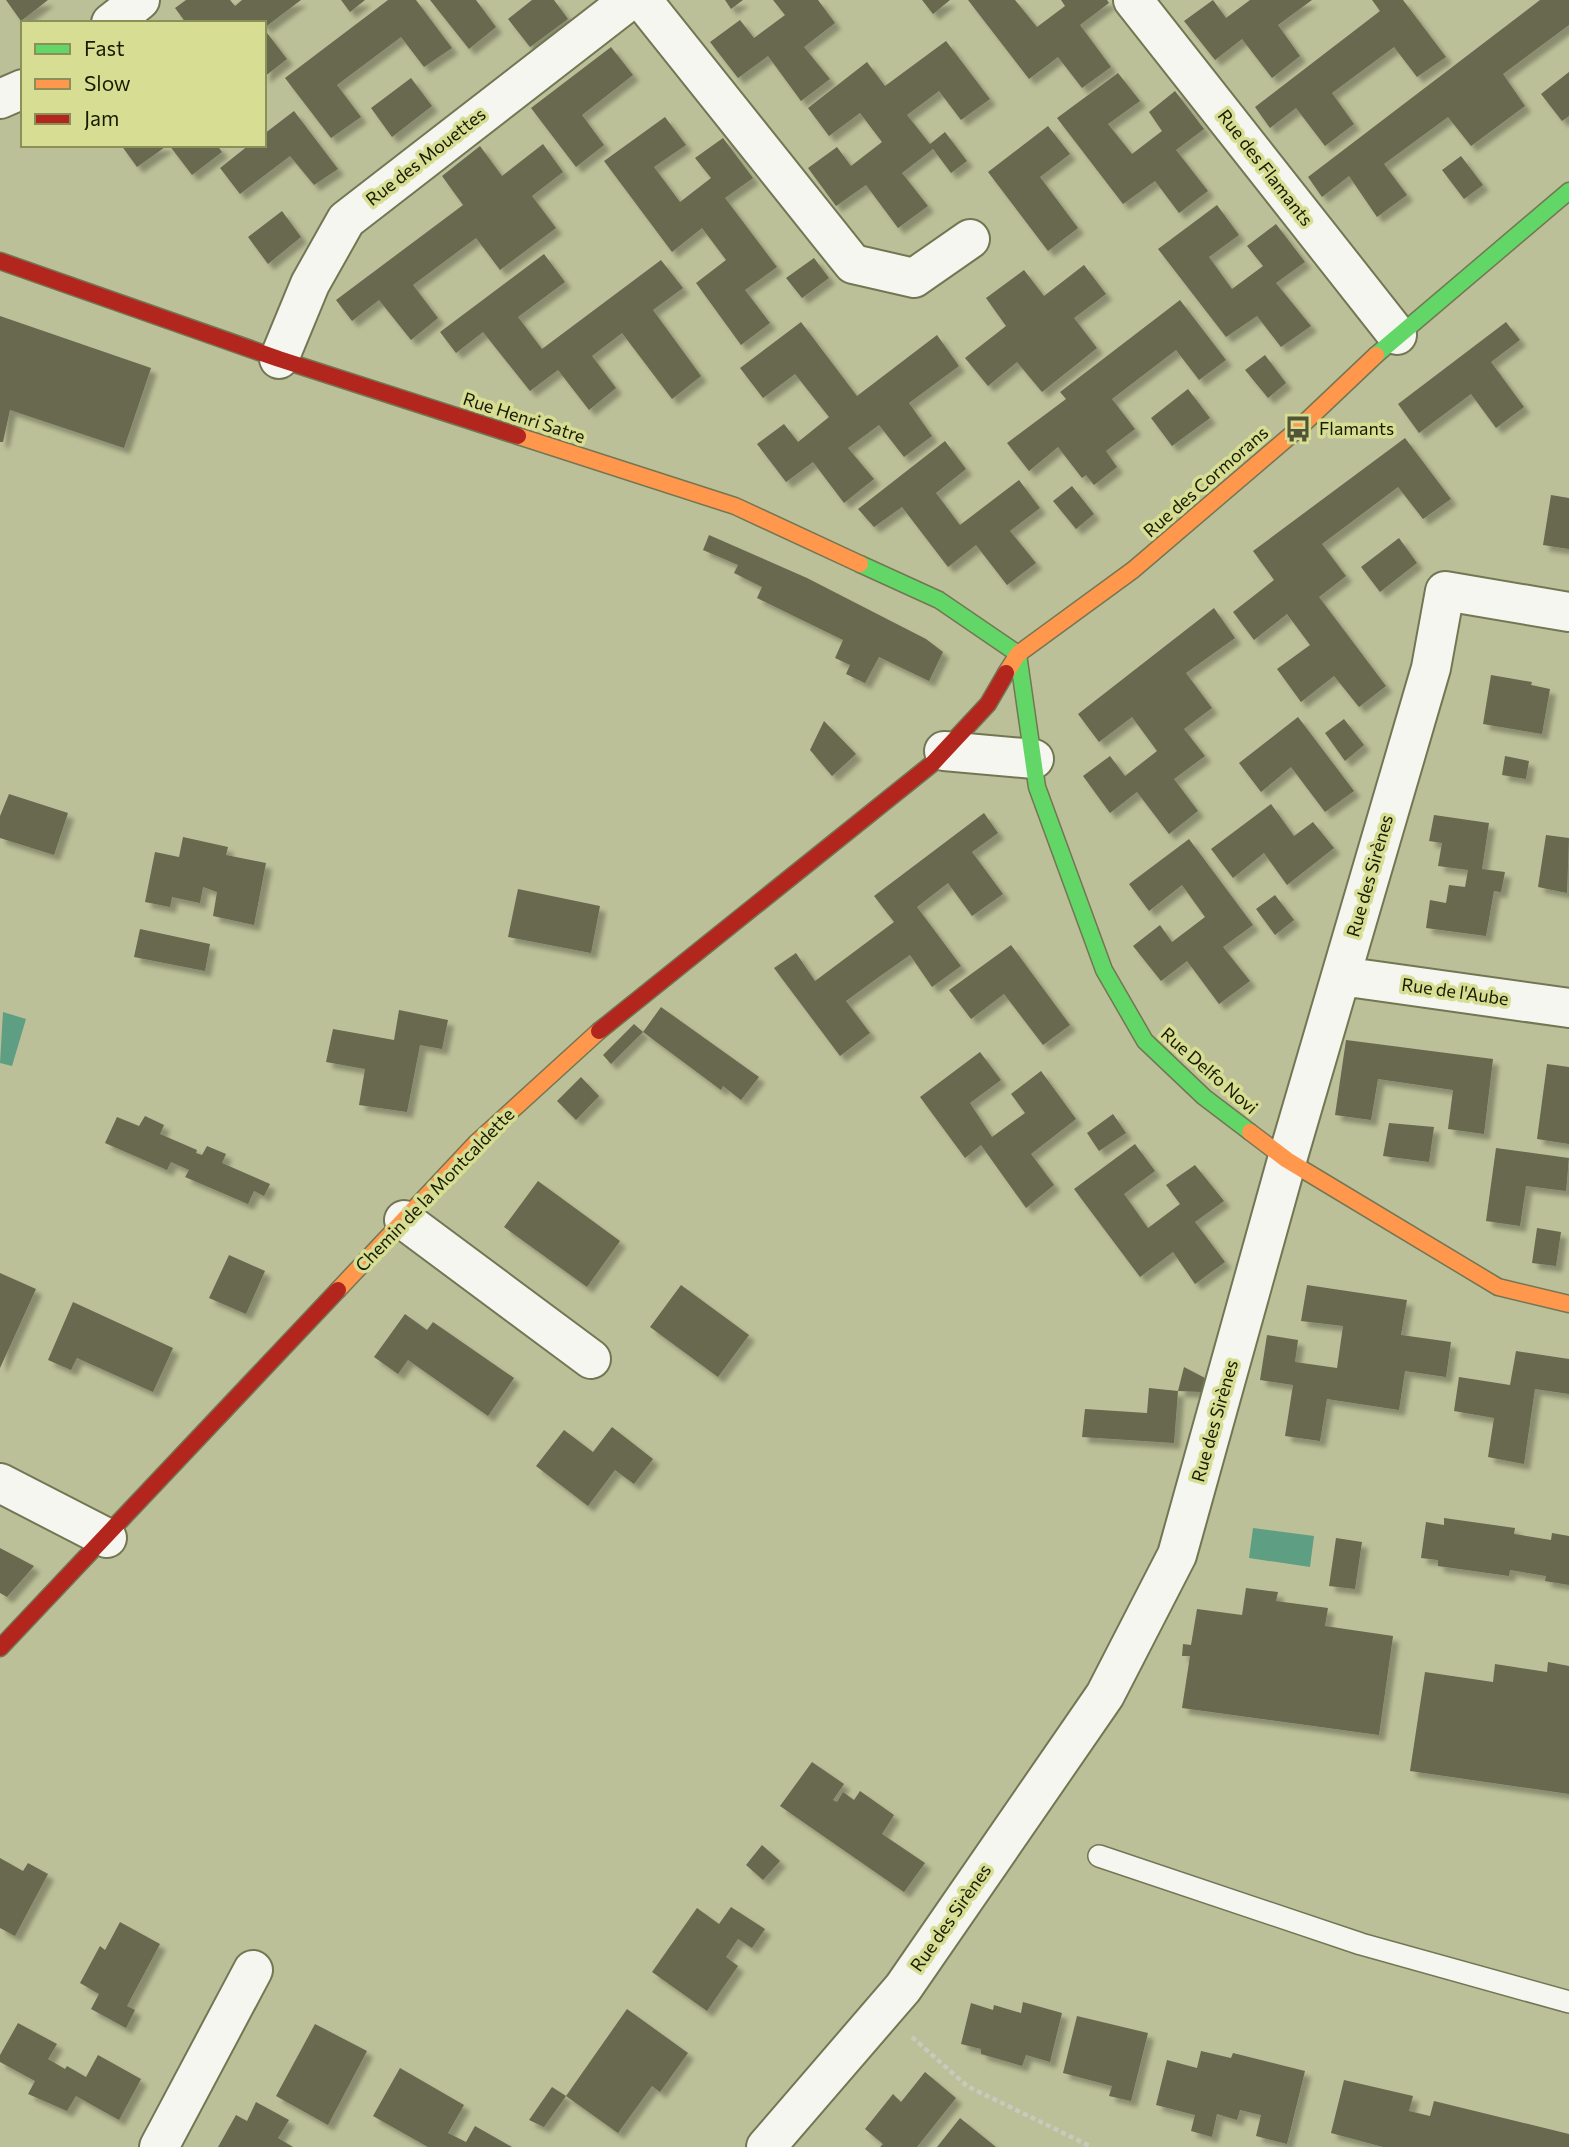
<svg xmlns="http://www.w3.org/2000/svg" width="1569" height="2147" viewBox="0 0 1569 2147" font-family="Commissioner,sans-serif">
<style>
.water{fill:#5e9e82}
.building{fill:#67694f;filter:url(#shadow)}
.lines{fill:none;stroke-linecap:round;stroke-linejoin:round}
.lane-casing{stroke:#737653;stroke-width:24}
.street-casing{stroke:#737653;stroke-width:42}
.fast-casing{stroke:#737653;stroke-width:19}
.slow-casing{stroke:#737653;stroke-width:19}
.jam-casing{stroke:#737653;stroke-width:19}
.path{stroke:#c9cabd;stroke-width:4.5;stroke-dasharray:5 3.5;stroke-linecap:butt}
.lane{stroke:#f5f6f0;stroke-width:21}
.street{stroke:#f5f6f0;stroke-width:38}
.fast{stroke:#63d668;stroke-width:16}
.slow{stroke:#ff974d;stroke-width:16}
.jam{stroke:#b3261e;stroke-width:16}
.labels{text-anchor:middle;stroke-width:7;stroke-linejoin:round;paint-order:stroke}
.street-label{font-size:18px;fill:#191b00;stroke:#d7de94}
.poi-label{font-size:18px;fill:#191b00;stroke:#d7de94;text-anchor:start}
</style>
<defs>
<filter id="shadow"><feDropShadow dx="6" dy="6" stdDeviation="2" flood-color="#0004"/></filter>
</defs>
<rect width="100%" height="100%" fill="#bcc098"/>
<path class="water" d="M3,1012L26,1019L12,1066L0,1063Z
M1253,1528L1314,1536L1310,1567L1249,1558Z"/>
<path class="building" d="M6,0H48L21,21Z
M186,0H230L235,6L242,0H301L264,28V23H186L175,8Z
M341,0H365L350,12Z
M388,0H416L452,48L424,67L401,37L337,85L361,117L331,138L285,78Z
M430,0H476L496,27L469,49Z
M532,0H554L568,19L530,47L508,19Z
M725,0H743L731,9Z
M773,0H818L835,23L804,47L830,79L801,101L768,56L738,78L710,42L740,20L754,38L785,15Z
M922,0H950L933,14Z
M968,0H1015L1037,27L1065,6L1061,0H1107L1109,3L1080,25L1111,67L1082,88L1058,57L1029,79Z
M1213,0L1226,18L1250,0H1312L1278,25L1300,56L1272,78L1242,39L1215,60L1184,21Z
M1372,0H1403L1446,57L1417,77L1394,47L1332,93L1354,124L1325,146L1296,108L1270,128L1255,107L1380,11Z
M1540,0H1569V25L1503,74L1525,106L1471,146L1448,117L1384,164L1407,195L1377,217L1349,176L1322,197L1308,177Z
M264,29L287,59L264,77Z
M946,41L990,99L961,120L939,91L907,115L930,144L945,132L967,161L951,173L933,149L902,173L928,206L898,228L866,185L836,206L808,168L837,147L851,166L882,142L860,113L829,136L808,108L867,62L885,86Z
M611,47L633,75L582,115L604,145L576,167L531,108Z
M1569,72V116L1562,121L1541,94Z
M1118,73L1140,101L1108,124L1132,154L1162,131L1149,112L1175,91L1204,129L1176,150L1208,191L1179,213L1155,181L1123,204L1057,118Z
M411,78L432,106L392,137L371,108Z
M294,111L338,169L314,185L290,156L240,194L220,168L249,145H264V134Z
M665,117L686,145L654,167L680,202L711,178L695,158L723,138L753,178L725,198L777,267L745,290L770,323L741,345L696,283L726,260L702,228L672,252L604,161Z
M1048,126L1070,154L1040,177L1078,228L1048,251L988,172Z
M543,144L563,172L532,196L556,228L500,270L476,238L413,285L438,318L411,340L379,300L352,321L336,300L463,205L442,176L480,146L502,176Z
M121,145H168L137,167Z
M169,145H217L222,152L192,175Z
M1461,156L1483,185L1464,199L1442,170Z
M1217,205L1239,235L1209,257L1232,289L1263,266L1247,246L1276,224L1305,262L1276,283L1311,326L1281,347L1257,316L1226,337L1158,249Z
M282,211L301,237L268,264L248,237Z
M544,254L565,282L518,317L542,349L661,260L683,288L653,310L701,376L672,399L622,333L592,356L616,388L589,410L558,370L530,391L483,332L456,353L440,332Z
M814,258L829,278L802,298L786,278Z
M1084,265L1106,294L1074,318L1097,348L1042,392L1017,362L988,386L965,358L1006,326L986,298L1024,270L1044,296Z
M1180,300L1226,360L1199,380L1176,350L1112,399L1135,429L1106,451L1117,467L1094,485L1086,475L1082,478L1058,447L1029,471L1007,443L1066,399L1060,392Z
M0,316L151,368L124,448L10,410L3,442H0Z
M801,322L857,396L937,335L959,366L909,403L932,436L904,457L879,425L848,448L874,479L844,503L813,462L786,482L757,444L784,424L798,442L829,417L795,374L763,398L740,368Z
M1506,322L1520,340L1491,362L1524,407L1496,428L1471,394L1419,433L1398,404Z
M1265,355L1286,383L1268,398L1245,370Z
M1188,389L1210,418L1172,446L1151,418Z
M1405,438L1451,499L1423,519L1398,487L1322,544L1346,576L1319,597L1386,686L1359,707L1334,676L1301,702L1277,669L1310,645L1287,614L1254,640L1233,612L1274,580L1253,551Z
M945,441L966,469L936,493L960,525L1019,480L1040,508L1010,531L1036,563L1007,585L976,545L948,567L902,507L874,527L858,509Z
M1072,486L1094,514L1076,529L1053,501Z
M1551,495L1569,498V549L1543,545Z
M709,535L807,578L926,639L943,652L929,681L879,657L865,683L846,674L850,665L835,658L843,640L757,598L762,587L734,573L738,565L703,550Z
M1399,538L1417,563L1380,592L1361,567Z
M1214,608L1235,638L1186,673L1212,708L1184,729L1205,756L1174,779L1198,811L1169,834L1137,792L1110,813L1083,776L1110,756L1125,776L1157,751L1132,717L1099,742L1078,714Z
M1491,675L1532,682L1531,685L1550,689L1542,734L1483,724Z
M1298,717L1354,791L1325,812L1291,767L1261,792L1239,763Z
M1344,719L1364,745L1345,761L1325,733Z
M824,721L856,754L832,776L810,750Z
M1505,756L1529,761L1526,779L1502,775Z
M9,794L68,813L54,855L0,838V816Z
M1271,804L1294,836L1313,822L1334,848L1287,885L1264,853L1233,878L1211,849Z
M984,813L998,833L972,852L1003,894L972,916L948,883L917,907L961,966L932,987L910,955L876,979L846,1001L870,1033L840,1056L774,968L796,953L815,981L894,922L874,896Z
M1434,815L1489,823L1482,869L1505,872L1501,892L1494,891L1486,936L1426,928L1430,900L1446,903L1449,885L1465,887L1468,870L1438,866L1442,843L1429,841Z
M1546,835L1569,838L1567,893L1538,887Z
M183,837L228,847L226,855L266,863L254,925L213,916L217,892L203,887L200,903L172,897L170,907L145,902L155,852L179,857Z
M1189,839L1253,925L1223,947L1250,981L1219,1004L1187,961L1161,981L1133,946L1160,925L1172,942L1205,917L1182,885L1149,911L1129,884Z
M518,889L600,906L591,953L508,937Z
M1275,895L1294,920L1275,935L1256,909Z
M140,929L210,944L205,971L134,957Z
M1011,945L1070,1025L1043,1045L1004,994L971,1019L949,990Z
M661,1007L759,1077L741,1100L723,1086L721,1090L643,1032Z
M399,1010L448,1020L442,1049L420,1045L407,1112L359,1105L365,1069L326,1062L333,1029L394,1040Z
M634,1024L643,1032L611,1064L603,1055Z
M1346,1040L1493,1059L1484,1134L1448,1129L1453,1090L1378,1079L1371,1120L1335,1115Z
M980,1052L1001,1080L970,1103L992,1137L1025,1113L1011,1094L1041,1071L1076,1119L1031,1154L1054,1185L1026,1208L981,1145L965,1158L920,1097Z
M1547,1064L1569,1067V1144L1537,1139Z
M581,1077L599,1096L576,1120L557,1101Z
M1113,1114L1126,1133L1099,1151L1087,1133Z
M145,1116L164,1125L160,1134L197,1150L196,1153L202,1155L207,1146L226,1154L222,1163L270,1184L264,1196L254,1191L248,1204L185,1177L189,1170L171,1162L167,1170L105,1143L117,1117L139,1126Z
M1389,1123L1434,1127L1429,1162L1383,1156Z
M1135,1144L1155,1171L1124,1194L1148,1228L1180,1204L1166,1185L1195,1165L1224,1201L1195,1222L1225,1262L1195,1284L1173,1252L1140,1277L1074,1189Z
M1496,1148L1569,1158L1566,1191L1526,1186L1520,1226L1486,1221Z
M538,1181L620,1241L587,1287L504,1227Z
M1537,1228L1561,1232L1556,1266L1532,1263Z
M229,1255L265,1271L246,1314L209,1298Z
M0,1273L36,1289L0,1368Z
M681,1285L749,1335L718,1377L650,1327Z
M1307,1285L1407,1300L1401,1335L1451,1342L1446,1377L1405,1371L1399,1410L1327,1399L1320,1441L1285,1436L1293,1385L1260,1380L1267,1335L1298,1340L1295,1362L1337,1368L1343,1326L1301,1321Z
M73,1302L173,1348L153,1392L77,1358L71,1370L48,1360Z
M405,1314L427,1330L433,1322L514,1378L488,1416L408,1360L398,1374L374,1357Z
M1516,1351L1569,1359V1394L1535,1389L1524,1464L1488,1457L1494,1418L1454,1411L1459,1377L1510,1385Z
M1184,1367L1205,1378L1202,1392L1178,1391Z
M1149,1388L1178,1391L1174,1443L1082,1437L1085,1409L1147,1413Z
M612,1427L653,1459L634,1484L615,1470L588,1506L536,1466L564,1430L593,1452Z
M1444,1518L1515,1528L1514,1534L1551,1540L1552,1533L1569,1536V1585L1545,1581L1546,1576L1510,1570L1509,1576L1438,1566V1560L1421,1558L1426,1522L1444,1525Z
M1336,1538L1362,1542L1355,1589L1329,1586Z
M0,1548L34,1566L7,1597L0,1593Z
M1246,1588L1278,1592L1276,1601L1328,1608L1325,1626L1393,1636L1379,1735L1182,1708L1190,1656H1182L1183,1644L1191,1645L1197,1609L1242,1615Z
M1548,1662L1569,1666V1794L1410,1771L1425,1672L1493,1682L1495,1664L1547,1672Z
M812,1762L844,1784L833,1800L837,1802L843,1792L854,1800L860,1791L894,1815L882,1834L925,1863L904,1892L780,1806Z
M762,1845L780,1861L763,1880L746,1865Z
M0,1858L23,1871L28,1863L48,1874L15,1936L0,1928Z
M731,1907L765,1929L752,1948L738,1939L726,1957L738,1966L707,2011L652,1972L697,1908L719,1924Z
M120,1922L160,1944L127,2006L135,2010L126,2028L91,2009L99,1994L80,1983L100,1946L105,1950Z
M1023,2002L1062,2013L1050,2062L1026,2055L1022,2066L981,2054V2049L961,2044L971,2003L993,2010L994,2005L1021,2013Z
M627,2009L688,2053L660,2092L652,2086L618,2133L566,2096L544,2127L529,2120L552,2087L566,2096Z
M1077,2016L1148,2033L1131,2101L1109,2096L1112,2086L1063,2073Z
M18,2023L57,2044L48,2059L65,2069L67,2066L86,2077L98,2055L141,2079L119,2120L76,2096L67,2111L28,2094L35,2081L0,2062V2055Z
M315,2024L367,2051L328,2125L276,2096Z
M1201,2051L1231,2058L1233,2053L1305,2071L1287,2144L1256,2136L1261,2115L1240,2110L1237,2120L1217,2114L1212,2137L1191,2131L1195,2115L1156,2105L1167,2060L1197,2068Z
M400,2068L464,2105L448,2133L466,2142L475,2126L512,2147H428L373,2116Z
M925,2072L956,2098L917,2147H880L883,2144L865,2129L893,2094L901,2102Z
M1344,2080L1413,2096L1409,2111L1430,2116L1434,2101L1569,2134V2147H1383L1331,2133Z
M256,2102L289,2120L278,2138L293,2147H218L236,2115L247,2121Z
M960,2118L996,2147H937Z"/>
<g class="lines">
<g class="lane-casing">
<path id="lane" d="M1099,1856L1361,1944L1569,2002"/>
</g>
<g class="street-casing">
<path id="street" d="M642,0L853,264L914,278L970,239
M1133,0L1397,335
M111,23L140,0
M0,99L23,89
M279,359L310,284L346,220L630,0
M944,751L1034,759
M1341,976L1569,1008
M404,1220L591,1359
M0,1483L107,1538
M159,2147L253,1970
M766,2147L903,1988L1105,1695L1177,1555L1287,1160L1431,668L1445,591L1569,612"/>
</g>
<g class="fast-casing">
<path id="fast" d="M1376,355L1569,191
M860,564L939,600L1018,654
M1018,654L1037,787L1104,970L1145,1041L1204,1097L1250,1132"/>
</g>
<g class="slow-casing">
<path id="slow" d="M518,436L735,506L860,564
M1006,673L1018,654L1133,570L1298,429L1376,355
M1250,1132L1287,1160L1498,1287L1569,1304
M338,1290L476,1143L599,1031"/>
</g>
<g class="jam-casing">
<path id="jam" d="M0,261L279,359L518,436
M599,1031L933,763L988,704L1006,673
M0,1648L338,1290"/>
</g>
<path class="path" d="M912,2037L967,2086L1092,2147"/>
<use href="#lane" class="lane"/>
<use href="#street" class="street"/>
<use href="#fast" class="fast"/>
<use href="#slow" class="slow"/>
<use href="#jam" class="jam"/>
</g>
<defs>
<g id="bus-bare" transform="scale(2.1)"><path d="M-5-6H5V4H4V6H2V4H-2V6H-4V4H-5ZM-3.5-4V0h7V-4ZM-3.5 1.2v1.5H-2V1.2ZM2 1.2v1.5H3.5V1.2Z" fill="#525535" stroke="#d7de94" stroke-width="2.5" paint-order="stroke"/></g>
</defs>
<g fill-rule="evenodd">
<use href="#bus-bare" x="1298" y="429"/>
</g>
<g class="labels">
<g class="street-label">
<text transform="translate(426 157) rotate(-38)" y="6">Rue des Mouettes</text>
<text transform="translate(1265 168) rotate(52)" y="6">Rue des Flamants</text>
<text transform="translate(524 418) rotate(18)" y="6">Rue Henri Satre</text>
<text transform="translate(1206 482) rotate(-41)" y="6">Rue des Cormorans</text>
<text transform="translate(1370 876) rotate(-74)" y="6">Rue des Sirènes</text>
<text transform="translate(1455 992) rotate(8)" y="6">Rue de l'Aube</text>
<text transform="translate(1209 1071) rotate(41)" y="6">Rue Delfo Novi</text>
<text transform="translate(435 1190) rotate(-46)" y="6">Chemin de la Montcaldette</text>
<text transform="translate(1215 1421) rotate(-74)" y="6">Rue des Sirènes</text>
<text transform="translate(951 1918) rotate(-55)" y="6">Rue des Sirènes</text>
</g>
<g class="poi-label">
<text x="1319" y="435">Flamants</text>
</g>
</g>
<rect x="21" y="21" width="245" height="126" fill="#d7de94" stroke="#8b9059" stroke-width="2"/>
<rect x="35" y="44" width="35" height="10" fill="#63d668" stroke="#8b9059" stroke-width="2"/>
<text x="84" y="56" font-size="21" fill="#191b00">Fast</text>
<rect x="35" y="79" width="35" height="10" fill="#ff974d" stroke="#8b9059" stroke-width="2"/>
<text x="84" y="91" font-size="21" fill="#191b00">Slow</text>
<rect x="35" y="114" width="35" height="10" fill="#b3261e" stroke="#8b9059" stroke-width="2"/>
<text x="84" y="126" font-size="21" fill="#191b00">Jam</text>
</svg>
